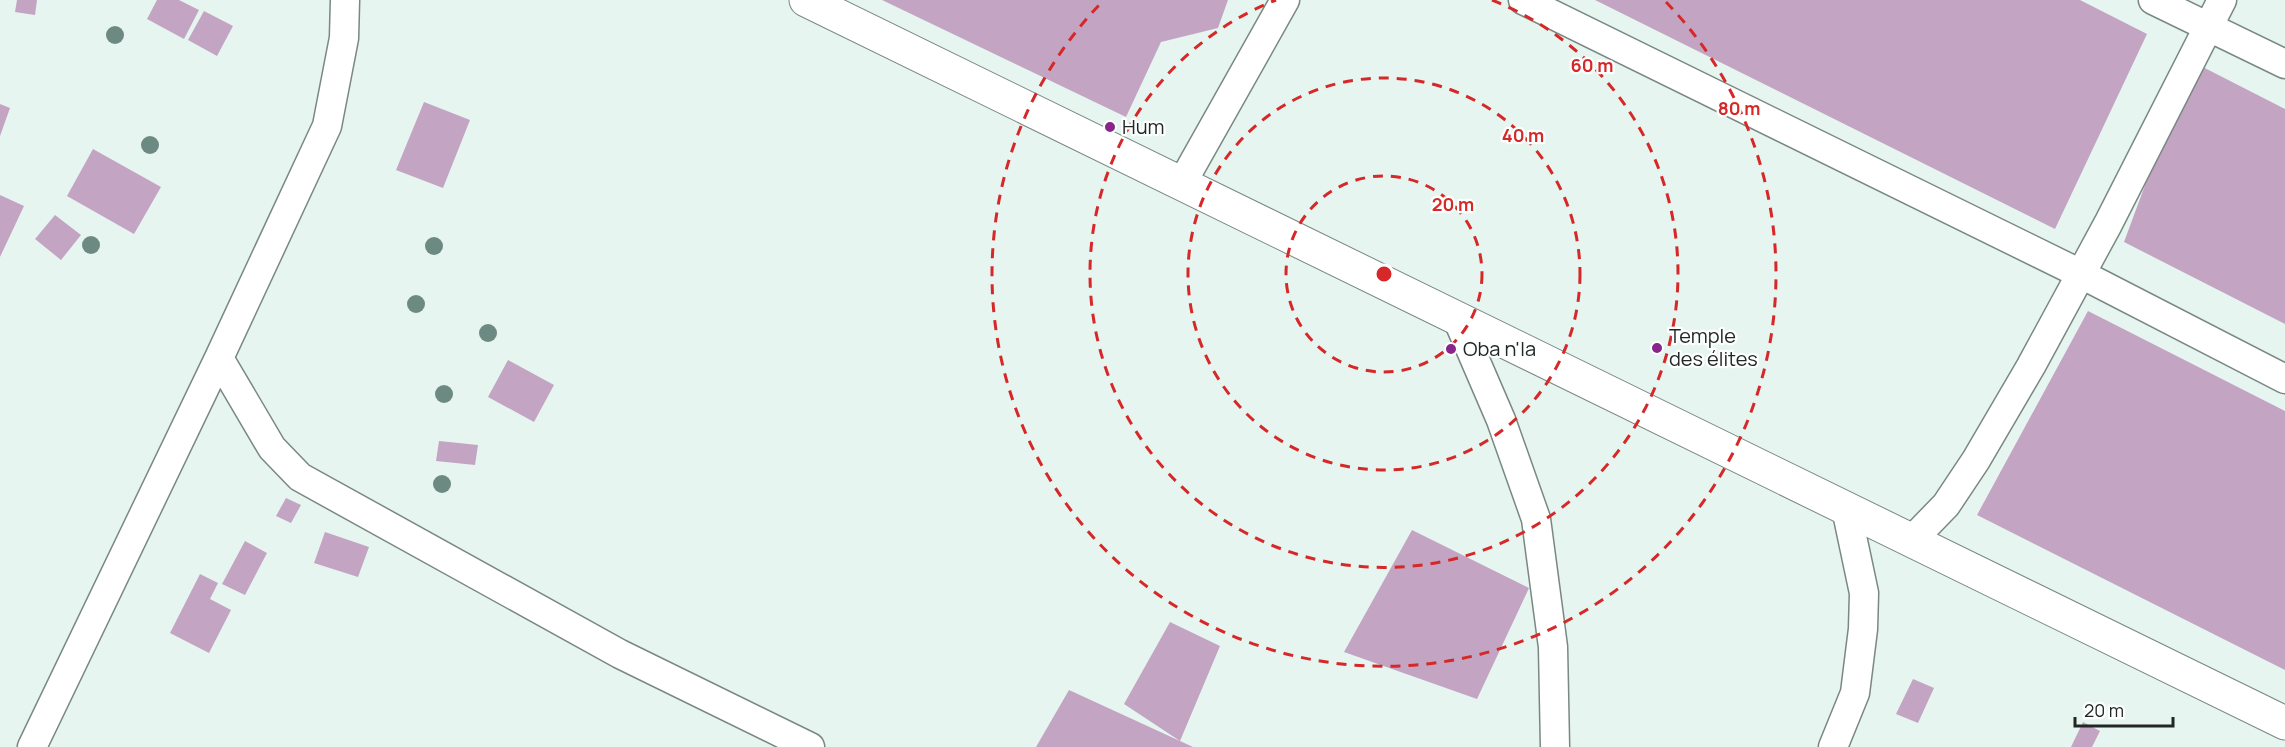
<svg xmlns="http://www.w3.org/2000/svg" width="2285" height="747" viewBox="0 0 2285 747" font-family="Manrope,sans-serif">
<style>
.building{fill:#c3a5c3}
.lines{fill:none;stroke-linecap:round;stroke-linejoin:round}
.minor-casing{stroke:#7a8883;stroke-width:31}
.tertiary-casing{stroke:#7a8883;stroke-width:35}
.minor{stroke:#fff;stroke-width:28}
.tertiary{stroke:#fff;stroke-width:33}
.tree{fill:#6d8a82}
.ring{fill:none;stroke:#d62828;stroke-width:3;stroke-dasharray:10 8}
.poi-dot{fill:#88248c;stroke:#fcfffe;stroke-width:2}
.labels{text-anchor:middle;stroke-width:4.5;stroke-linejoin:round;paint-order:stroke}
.poi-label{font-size:20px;fill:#222725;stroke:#fcfffe;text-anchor:start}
.centre{fill:#d62828;stroke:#fcfffe;stroke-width:3}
.ring-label{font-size:18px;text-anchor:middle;font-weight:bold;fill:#d62828;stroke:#fcfffe;stroke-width:4.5;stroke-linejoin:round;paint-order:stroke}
</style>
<rect width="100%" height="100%" fill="#e6f5ef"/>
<path class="building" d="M17,0H37L35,15L15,12Z
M157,0H179L199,10L184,39L147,19Z
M882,0H1228L1218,28L1161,42L1126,117Z
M1595,0H2080L2147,34L2055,229Z
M204,11L233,26L217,56L188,40Z
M2191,61L2285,109V324L2124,242Z
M424,102L470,120L443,188L396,170Z
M0,104L10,108L0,136Z
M93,149L161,187L134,234L67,196Z
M0,195L24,206L0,257Z
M55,215L81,235L61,260L35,239Z
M2088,311L2285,411V670L1977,515Z
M508,360L554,385L534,422L488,397Z
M439,441L478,445L475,465L436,461Z
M286,498L301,505L291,523L276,516Z
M1412,530L1529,588L1477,699L1344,652Z
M325,532L369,547L358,577L314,563Z
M245,541L267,553L245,595L222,584Z
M200,574L218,583L210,599L231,610L209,653L170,633Z
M1170,622L1220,646L1180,741L1193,747H1036L1069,690L1180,741L1124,704Z
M1913,679L1934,688L1918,723L1896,714Z
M2083,722L2100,731L2092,747H2071Z"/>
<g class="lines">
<g class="minor-casing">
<path id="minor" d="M1523,0L2081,274L2285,379
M2153,0L2285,64
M1182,183L1285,0
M1457,318L1501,420L1536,519L1553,647L1555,747
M219,358L272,448L300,477L620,654L810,747
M1912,540L1946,505L1976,460L2031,366L2108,224L2222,0
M32,747L219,358L327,126L344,38L345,0
M1833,747L1855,693L1863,629L1864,593L1846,508"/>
</g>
<g class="tertiary-casing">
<path id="tertiary" d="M806,0L2285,723"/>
</g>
<use href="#minor" class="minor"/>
<use href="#tertiary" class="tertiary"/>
</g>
<g class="tree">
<circle cx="115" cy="35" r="9"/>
<circle cx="150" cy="145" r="9"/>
<circle cx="91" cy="245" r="9"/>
<circle cx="434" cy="246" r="9"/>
<circle cx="416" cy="304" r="9"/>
<circle cx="488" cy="333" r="9"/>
<circle cx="444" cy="394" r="9"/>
<circle cx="442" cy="484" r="9"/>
</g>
<g class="ring">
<circle cx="1384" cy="274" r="98"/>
<circle cx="1384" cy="274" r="196"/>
<path d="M1492 0A294 294 0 1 1 1276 0"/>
<path d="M1666 2A392 392 0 1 1 1102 2"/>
</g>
<g class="poi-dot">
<circle cx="1110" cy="127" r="6"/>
<circle cx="1657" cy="348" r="6"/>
<circle cx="1451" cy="349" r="6"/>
</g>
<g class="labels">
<g class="poi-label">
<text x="1122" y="134">Hum</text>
<text x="1669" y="343">Temple<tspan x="1669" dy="23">des élites</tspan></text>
<text x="1463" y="356">Oba n'la</text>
</g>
</g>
<circle cx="1384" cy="274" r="9" class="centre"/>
<g class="ring-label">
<text x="1592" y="72">60 m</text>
<text x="1739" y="115">80 m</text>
<text x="1523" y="142">40 m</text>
<text x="1453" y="211">20 m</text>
</g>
<path d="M2075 717v9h98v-9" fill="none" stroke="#222725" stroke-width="3"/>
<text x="2084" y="717" font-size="18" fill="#222725" stroke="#fcfffe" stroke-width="4.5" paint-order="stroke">20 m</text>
</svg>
